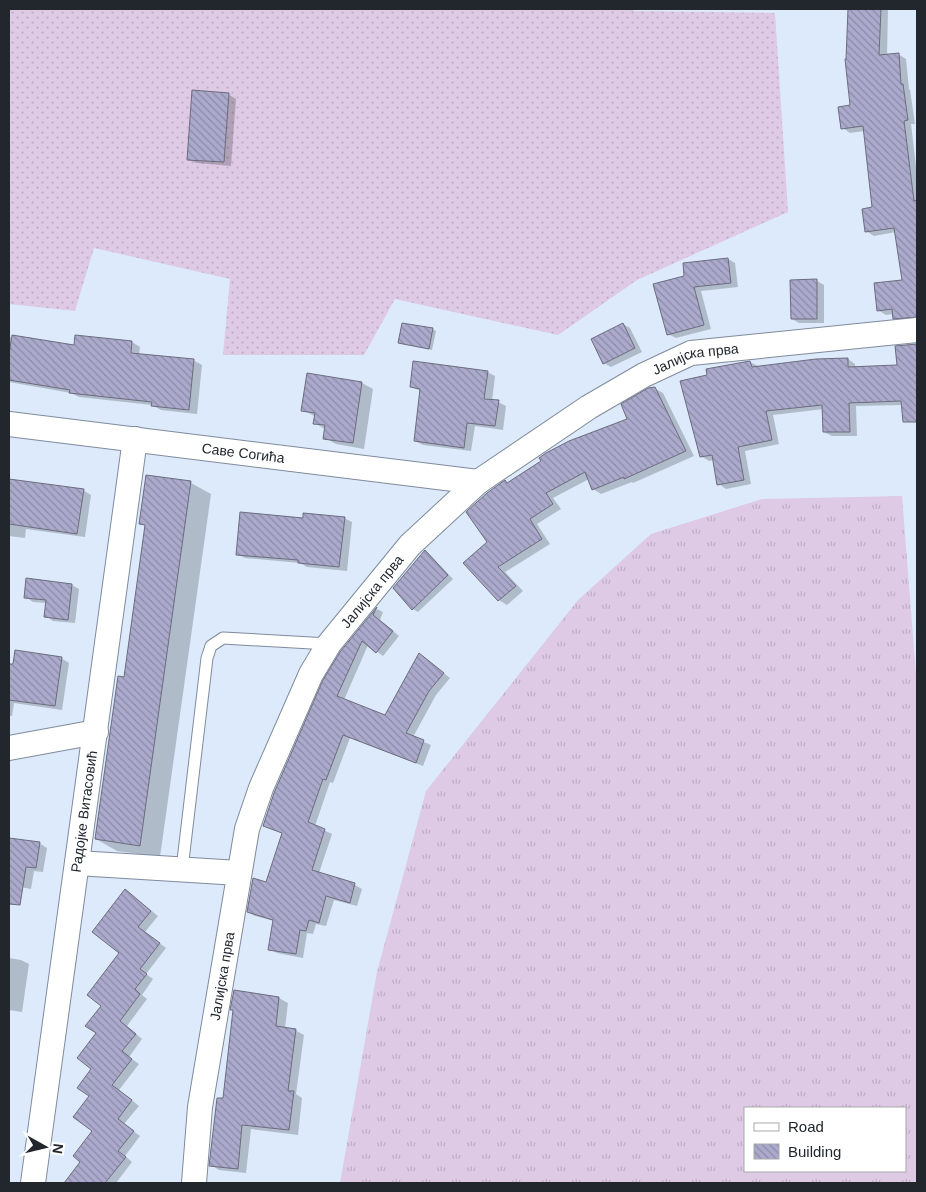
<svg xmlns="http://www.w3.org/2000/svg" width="926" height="1192" viewBox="0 0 926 1192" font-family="Helvetica,sans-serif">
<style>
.grass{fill:url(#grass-tufts);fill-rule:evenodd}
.garden{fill:url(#garden-dots)}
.shadow{fill:#0003}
.building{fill:url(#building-back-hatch);stroke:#6c6c7e}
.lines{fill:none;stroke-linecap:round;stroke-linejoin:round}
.lane-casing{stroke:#7f8b9c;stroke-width:13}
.street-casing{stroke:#7f8b9c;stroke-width:26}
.lane{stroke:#fff;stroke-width:11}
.street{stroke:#fff;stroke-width:24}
.labels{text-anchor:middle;stroke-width:4;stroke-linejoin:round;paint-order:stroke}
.street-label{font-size:14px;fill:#21272d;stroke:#fff}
</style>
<defs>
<pattern id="grass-tufts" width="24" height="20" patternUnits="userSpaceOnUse" patternTransform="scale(1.25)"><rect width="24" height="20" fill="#decae5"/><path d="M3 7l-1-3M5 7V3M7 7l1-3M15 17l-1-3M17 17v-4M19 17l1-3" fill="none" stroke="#beaec5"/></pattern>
<pattern id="garden-dots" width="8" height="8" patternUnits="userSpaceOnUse" patternTransform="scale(1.25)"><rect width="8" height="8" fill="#decae5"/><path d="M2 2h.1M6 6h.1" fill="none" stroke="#beaec5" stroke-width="1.8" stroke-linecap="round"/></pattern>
<pattern id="building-back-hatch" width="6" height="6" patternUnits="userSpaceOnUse" patternTransform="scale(1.25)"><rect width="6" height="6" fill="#abaacc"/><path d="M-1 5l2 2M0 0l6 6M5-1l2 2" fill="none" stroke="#8b8aa6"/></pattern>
</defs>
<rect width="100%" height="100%" fill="#dceafc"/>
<path class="grass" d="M902,496L917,688V1183H340L377,972L426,791L578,600L651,534L762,499ZM745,1108H905V1171H745Z"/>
<path class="garden" d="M9,9H633L634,11L775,13L788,212L637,280L558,335L395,299L364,355H223L230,279L94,248L75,311L9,304Z"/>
<path class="shadow" d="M849,9H888L887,56L898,54L906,59L909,89L910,90L915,124H911L917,175V321L901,322L894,318V314L886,315L878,310L903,281L896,232L874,236L866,231L874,208L864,131L850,133L843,128L851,106L847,60Z
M228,94L236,99L231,166L196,163L188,159Z
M728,259L735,263L738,287L701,291L711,329L676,338L668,334L686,276Z
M817,281L824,285V323H799L792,319Z
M623,324L630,328L642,352L611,367L604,363Z
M432,329L436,331L432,350L400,343Z
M9,337L75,347L132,342L140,347L139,355L193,360L202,365L197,414L161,410L152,405L79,397L71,393L9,382Z
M917,345V408L910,409L903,405L856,406L857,436H832L824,432V409L773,415L779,444L745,451L751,484L726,489L719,484L714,460L709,461L701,456L709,376L750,362L758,366L848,359L855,364V368L899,366L897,347Z
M487,372L495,376L492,401L498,402L506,406L503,430L475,426L471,451L423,445L415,441L421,391L411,387Z
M308,375L362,383L373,389L364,449L336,444L325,438L326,430L315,423L316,417L303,410Z
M654,388L663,393L694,456L633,483L632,482L601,494L593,489L589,479L553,498L561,509L537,524L550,544L505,572L523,591L507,605L499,600L465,563L488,542L505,482L509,484L629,420Z
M9,481L83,490L91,495L85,537L26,529L25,538L9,536Z
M191,483L211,494L160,857L117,851L96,839L125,678L146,526L140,523Z
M344,518L352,522L347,571L307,567L300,563L245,558L237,554L304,519Z
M425,552L430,555L453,579L418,612L413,609Z
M72,585L79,589L75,623L53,621L46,616L47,603L33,602L26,597Z
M377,609L383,612L380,620L399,636L383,656L368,645L344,700L385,717L420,655L450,678L436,695L413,737L431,745L423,766L350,738L333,783L330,782L315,826L332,834L319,873L355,885L362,889L357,906L334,900L326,926L316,924L313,934L307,933L303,958L277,953L270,949L274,921L255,916L248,912L267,883L283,834L264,825L341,653Z
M61,658L69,663L62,710L14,703L12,716H9V665L14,666Z
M9,839L39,843L47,848L43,872L34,871L31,889L9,885Z
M132,895L158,916L145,932L166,948L146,974L153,979L142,995L147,999L127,1026L142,1039L129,1057L139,1064L119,1090L139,1106L124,1124L140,1136L125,1156L132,1162L116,1183H65L82,1161L94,1131L90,1096L98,1033L102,1006L121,953Z
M9,958L21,960L29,964L22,1012L9,1010Z
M235,991L279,998L288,1003L285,1028L295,1030L304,1035L296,1094L302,1098L298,1135L251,1129L246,1173L219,1170L211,1165L224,1100L235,1011L232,1009Z"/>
<path class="building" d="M848,9H881L879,55L899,53L901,84H903L908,120L904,121L914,201L917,200V317L893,319L892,309L877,311L874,283L902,280L894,228L865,232L862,209L872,207L863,126L841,129L838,107L850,105L845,59H846Z
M192,90L229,93L224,162L187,160Z
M728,258L731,283L694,287L704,325L667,335L653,284L684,276L683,263Z
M817,279V319H791L790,280Z
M402,323L433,328L429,349L398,343Z
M623,323L635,348L603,364L591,339Z
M12,335L74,345L75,335L132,341L131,353L194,359L189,410L151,406L152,402L69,393L70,390L9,380V355Z
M917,344V422H903L901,401L849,403L850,432H823L822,405L766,411L772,440L738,447L744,480L717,485L712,455L700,457L680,381L707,375L706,369L750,361L752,367L816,359L848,358V367L897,365L895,346Z
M413,361L488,371L484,399L499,400L495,426L467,423L464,448L414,441L420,389L410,387Z
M307,373L362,382L353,443L323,439L325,425L313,424L315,413L301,411Z
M655,387L686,451L624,479V477L592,490L585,472L546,493L553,504L530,519L542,539L498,567L516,586L498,601L463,563L487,542L466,512L487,493L505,480L507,483L541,461L539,458L546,453L569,441L627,419L621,404L648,388Z
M146,475L191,481L140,846L95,839L118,676L124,677L145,525L139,524Z
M9,479L84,489L77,534L9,524Z
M240,512L303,518V513L345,517L339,567L298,563V560L236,555Z
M425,550L448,575L412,610L393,588Z
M26,578L72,584L68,620L44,617L46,600L24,598Z
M377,607L373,615L393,631L376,653L362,641L337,696L385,715L419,653L444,673L429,691L406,733L424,740L416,763L343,735L326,780L323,779L308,822L325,829L312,870L355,883L350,903L326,896L319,923L309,920L306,931L300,930L296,954L268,950L273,920L247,912L253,878L266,882L282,833L263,826L274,793L323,680L340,652Z
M15,650L62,657L55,706L9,700V664H13Z
M9,838L40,842L36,868L26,867L20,905L9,904Z
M125,889L151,911L138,927L160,943L140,969L147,974L135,989L140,994L120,1021L136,1034L122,1051L132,1059L112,1085L132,1100L118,1119L134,1131L118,1151L126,1157L105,1183H64L80,1162L73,1156L92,1131L73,1117L89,1096L77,1088L91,1069L77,1058L96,1033L85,1026L101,1006L87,995L119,953L92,932Z
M234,990L279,997L276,1026L296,1029L288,1091H294L289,1130L242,1125L238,1169L209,1166L217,1098H223L233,1010H230Z"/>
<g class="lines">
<g class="lane-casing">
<path id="lane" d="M182,869L207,658L211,646L223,638L329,644"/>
</g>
<g class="street-casing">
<g id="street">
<path id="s1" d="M9,424L478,482"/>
<path d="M9,748L96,732"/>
<path d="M77,863L239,873"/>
<path id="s2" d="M33,1183L135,439"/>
<path id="s3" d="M194,1183L200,1107L247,829L261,788L311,674L329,644L410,545L478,482L589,407L644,375L691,353L917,330"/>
</g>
</g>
<use href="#lane" class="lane"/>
<use href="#street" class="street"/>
</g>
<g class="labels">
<g class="street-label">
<text dy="5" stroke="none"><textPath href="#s3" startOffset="1034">Јалијска прва</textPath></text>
<text dy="5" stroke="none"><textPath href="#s1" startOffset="236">Саве Согића</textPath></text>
<text dy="5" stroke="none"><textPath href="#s3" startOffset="629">Јалијска прва</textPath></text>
<text dy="5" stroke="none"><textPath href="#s2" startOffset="375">Радојке Витасовић</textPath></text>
<text dy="5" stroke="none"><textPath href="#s3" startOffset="209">Јалијска прва</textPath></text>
</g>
</g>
<rect width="926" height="1192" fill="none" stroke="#21272d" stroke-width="20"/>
<rect x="744" y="1107" width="162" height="65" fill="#ffffff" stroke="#a6a9ab"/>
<rect x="754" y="1123" width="25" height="8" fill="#ffffff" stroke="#a6a9ab"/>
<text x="788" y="1132" font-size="15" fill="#21272d">Road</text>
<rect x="754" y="1144" width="25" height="15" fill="url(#building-back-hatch)" stroke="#a6a9ab"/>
<text x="788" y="1157" font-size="15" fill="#21272d">Building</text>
<g transform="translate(45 1147) rotate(98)" stroke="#ffffff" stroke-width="4" paint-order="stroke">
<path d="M0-4L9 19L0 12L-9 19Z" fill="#21272d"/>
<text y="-8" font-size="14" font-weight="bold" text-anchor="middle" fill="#21272d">N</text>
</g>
</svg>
